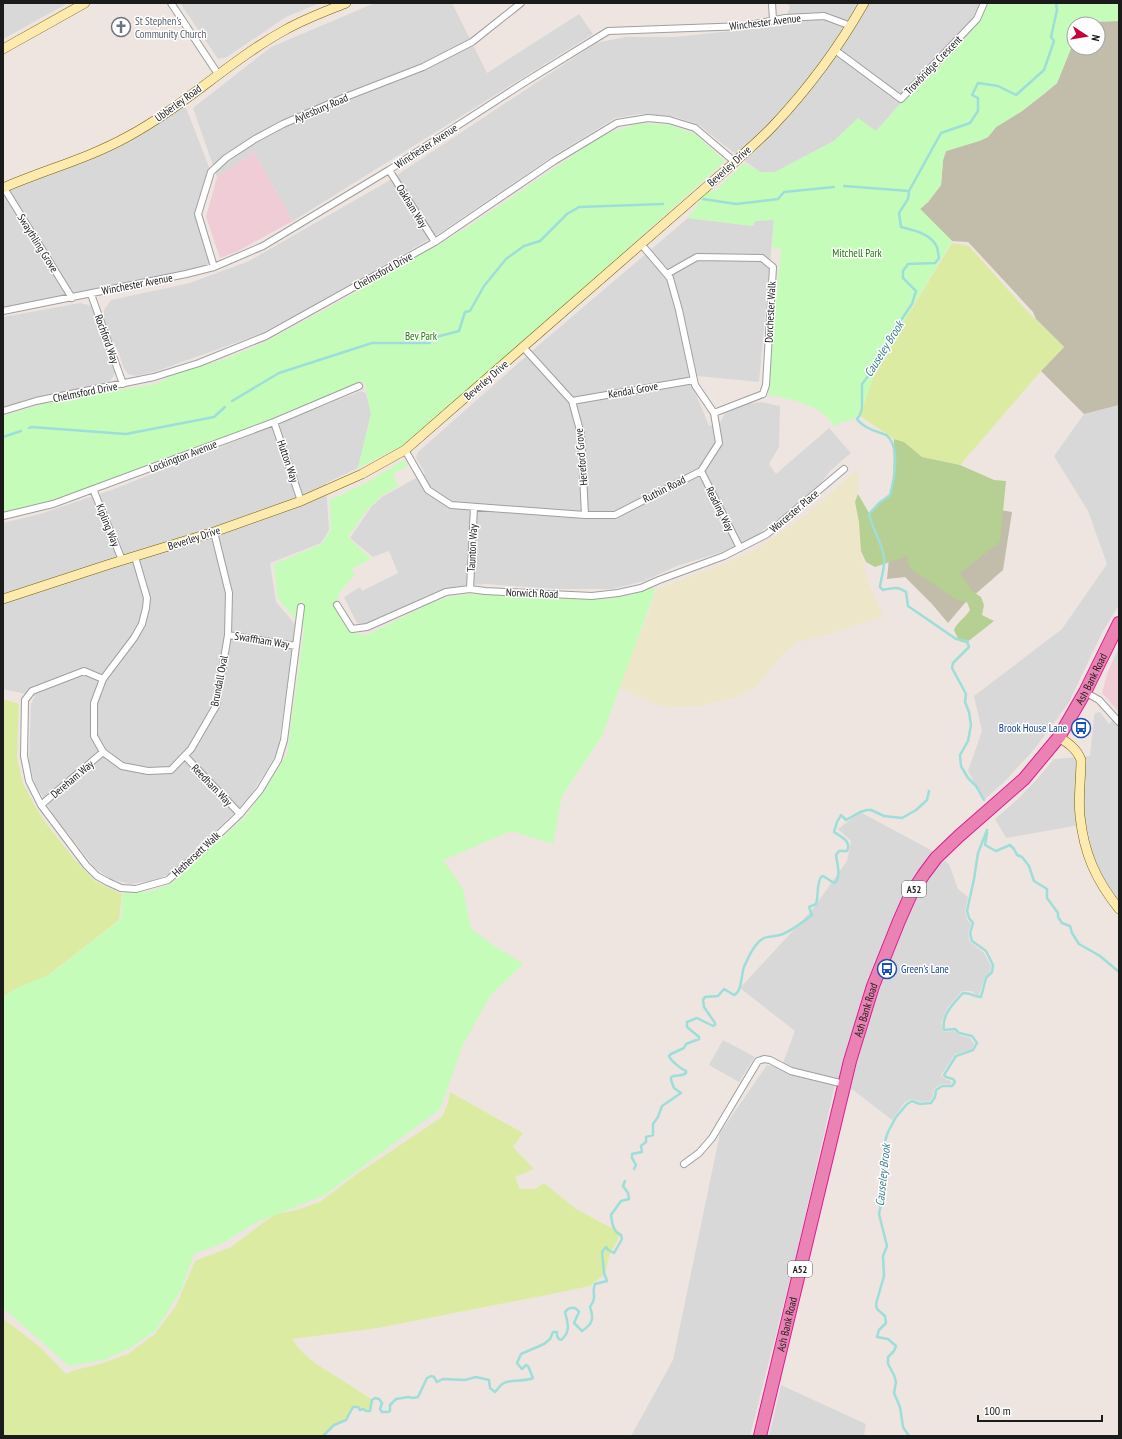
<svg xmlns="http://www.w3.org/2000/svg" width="1122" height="1439" viewBox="0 0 1122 1439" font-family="'PT Sans Narrow',sans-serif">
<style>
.residential{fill:#d9d8d8}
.commercial{fill:#f0cdd6}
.construction{fill:#c2bcab}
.farmland{fill:#eee6c9}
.grass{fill:#dbeca2}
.forest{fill:#b6cf92}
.park{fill:#c6fcb9}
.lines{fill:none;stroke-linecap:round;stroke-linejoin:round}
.stream{stroke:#9ddeda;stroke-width:2.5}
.street-casing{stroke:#9f9f9f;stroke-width:8}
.secondary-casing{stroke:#756000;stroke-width:10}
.highway-casing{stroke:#de1a95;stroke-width:14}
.street{stroke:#fff;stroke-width:6}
.secondary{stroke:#fceaaf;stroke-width:9}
.highway{stroke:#ea82b3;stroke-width:12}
.labels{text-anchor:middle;stroke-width:3;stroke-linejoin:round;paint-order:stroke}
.shield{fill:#fff;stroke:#5f5f5f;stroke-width:1}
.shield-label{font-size:10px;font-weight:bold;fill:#1b1b1b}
.worship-label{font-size:11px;fill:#5b616d;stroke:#fff;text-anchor:start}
.street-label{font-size:11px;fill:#1b1b1b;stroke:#fff}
.park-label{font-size:11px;fill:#1e7d06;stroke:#fff}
.transit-label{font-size:11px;fill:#164399;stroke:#fff;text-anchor:end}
.water-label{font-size:12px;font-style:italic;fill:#3a7d8f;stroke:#fff}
</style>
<rect width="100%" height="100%" fill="#eee5e0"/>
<path class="residential" d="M3,3H68L3,39Z
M180,3H320L286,17L227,57L218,59Z
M375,3H452L487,73L579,14L593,34L293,221L254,152L217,177L193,108L271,47Z
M787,3H987L972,31L901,103L876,131L858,119L834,141L775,172H760L725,146L699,125L676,117L640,114L615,118L553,156L440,233L306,310L260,334L157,371L136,376L128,374L124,369L118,351L108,334L104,319V310L111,300L190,283L249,261L385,183L596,43L625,37H674L782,26L790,7Z
M183,100L211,172L198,214L214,267L3,311V188L101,150Z
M688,218L753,226L755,221L774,219L759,382L688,375L709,426L720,423L725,413L747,404L761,402L780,406L779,447L769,464L776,474L829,428L851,453L830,471L816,490L752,539L728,550L677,566L644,581L613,589H556L485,584L460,586L441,590L424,597L366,626L357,623L344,597L360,587L362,591L398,573L389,551L373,557L350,538L372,506L382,497L425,473L416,458L418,452L540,344Z
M80,303L92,306L105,348L111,360L115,374L109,382L3,407V317Z
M361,391L366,393L371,414L358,468L326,483L329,530L321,543L270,563L276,602L296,625L279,743L273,760L247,801L171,873L153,881L130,884L111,879L94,867L53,814L35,784L29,763L31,704L35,696L3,689V523L40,514L114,489Z
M1119,405V605L1102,633L1069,702L1055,722L1031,753L1004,782L984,800L968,771L982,731L974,696L1062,629L1107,564L1088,511L1054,456L1084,414Z
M1119,647V667L1113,660Z
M1100,712L1109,724L1119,714V901L1100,873L1092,851L1086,824L1006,838L995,819L1018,799L1038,778L1054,759L1090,756L1094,716L1095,713Z
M860,812L931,850L949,864L958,889L968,897L965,911L967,919L971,924L968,933L970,942L984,953L991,966L990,972L985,977L979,995H977L971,991H962L948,1007L941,1023L943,1032L954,1031L959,1035L970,1038L974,1044L972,1049L955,1054L941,1075L945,1079L951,1081V1084H941L934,1089L933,1096L930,1101L921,1102L912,1099L905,1102L892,1120L853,1090L835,1085L798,1248L750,1436H631L673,1360L720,1133L767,1065L781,1068L795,1031L740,988L812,910L847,861L851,841L838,829Z
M723,1040L755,1057L739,1082L709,1065Z
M781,1385L866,1424L864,1436H769Z"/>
<path class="commercial" d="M254,152L293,221L238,251L220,258L206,217L217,177Z
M1113,660L1119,667V712L1102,693L1107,674Z"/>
<path class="construction" d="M1119,21V405L1084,414L1041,371L1064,347L1036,319L1033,312L971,245L968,242L952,241L920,209L928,202L941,185L943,160L946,151L979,141L988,137L996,127L1022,111L1044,94L1057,83L1074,41V48H1098V24H1082L1084,22Z
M994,509L1012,512L1003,570L964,604L948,623L932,604L905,577L887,579L891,538Z"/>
<path class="farmland" d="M857,470L858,494L855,502L859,522L861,551L867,580L883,616L836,632L796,643L780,657L757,687L733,698L699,706L663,707L620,688L629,660L647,618L657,589L721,565L755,550L807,514Z"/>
<path class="grass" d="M952,243L969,246L1029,313L1064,347L1041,371L960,465L922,457L904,442L894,439L860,416L877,366Z
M3,699L19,704L17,757L22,781L35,806L46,823L75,860L95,881L122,894L119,920L47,976L15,989L3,997Z
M450,1092L523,1133L513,1147L534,1169L515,1177L520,1189H535L544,1183L576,1209L621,1233L609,1256L605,1274L590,1286L561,1292L378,1328L292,1339C306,1361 327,1370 348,1384C356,1389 364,1394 372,1400L370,1411H366L363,1409L360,1410L358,1407H354L346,1420L334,1425L323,1436H3V1318L41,1348L66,1374L75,1370L100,1364L128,1354L155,1334L176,1306L195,1261L231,1247L260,1225L276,1214L297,1210L320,1202L357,1174L442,1117L448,1103Z"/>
<path class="forest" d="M894,439L904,442L922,457L960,465L994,480L1006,481L1000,542L960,573L972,591L981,597L984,605L982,615L994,621L966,643L959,641L954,630C957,622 965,618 970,610L967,602L957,600L911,569L908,564L907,556L875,567L866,562L861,551L859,522L855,502L858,494L869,513L879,503L890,494L893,483Z"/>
<path class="park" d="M987,3H1119V21L1084,22L1082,24H1074V41L1057,83L1022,111L996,127L988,137L979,141L946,151L943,160L941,185L928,202L920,209L952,241L877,366L860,416L833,426C824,405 790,399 770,395L768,392L781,249L772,248L774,220L755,221L753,226L688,218C691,213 696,209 698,204C703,194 702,191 715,191L743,164H746L760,172H775L834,141L858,118L876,131L901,103L972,31Z
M640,123L671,125L695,134L725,161L584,288L402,446L358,468L371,414L365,384L360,381C301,408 241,431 180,454C122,477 64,499 3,515V416L52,401L156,384L175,374L222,360L263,343L330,307L468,227L603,135Z
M404,460L409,464L393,474L398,486L381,496L366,511L348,537L371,559L351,569L355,574L339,593L336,605L351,631L361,635H367L429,604L448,597L472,594L584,599H607L630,595L654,587V594L602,736L562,796L553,844L511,831L443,860L463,889L471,929L496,947L523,964L490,996L463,1045L440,1109L325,1195L257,1222L221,1244L194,1254L181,1290L156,1330L132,1347L104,1360L69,1366L3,1308V997L17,988L49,975L121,919L123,893L151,891L171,884L246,816L268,785L287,754L304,630L278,598L274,564L322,544L331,529L330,500L368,482Z"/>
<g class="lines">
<path class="stream" d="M844,186L909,191
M703,199L736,204L778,199L784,192L834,187
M232,401L279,373L372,343H429L436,337L459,331L465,312L470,311L484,286L506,259L524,246L540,241L567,214L579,207L663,204
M29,428L31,427L126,434L214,417L225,407
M3,437L21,431
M984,800L976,786L968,778L961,766L960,755L968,741L971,725L969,712L965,702L966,694L952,668L953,663L969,647L967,641L956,639L908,606L906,592C898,586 892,588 883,590L880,587C881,578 885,568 884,559C884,547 872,528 869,514L879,503L890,495C894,480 901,446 886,435C884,434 880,433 878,432C871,430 861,425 857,419L860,415L862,408V384L876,366L882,348L912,304L916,291L903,278V271L908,264L935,263L939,258C938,254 938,248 936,245C929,233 913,230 901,227L899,213L908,199L909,191L941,133L970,123L978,111V98L972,95L978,83L998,86L1016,95L1044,70L1054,41L1051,37L1057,10L1056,3
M987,833L985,845L996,851L1010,845L1014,849L1017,855L1022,857L1029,866L1034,881L1047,889V898L1058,913V917L1062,923L1070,926L1072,933L1079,944L1100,956L1119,972
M634,1169L636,1165L632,1158V1154L642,1152L641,1146L646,1142V1137L653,1135V1124L658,1117L662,1106L665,1104L681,1093L674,1088L671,1080V1077C676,1074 682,1077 686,1073V1071C681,1069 671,1061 669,1056L671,1054L684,1048L686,1044L699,1039V1037L687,1027V1022L697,1018L713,1026L715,1025V1023L704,1007L703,1000L705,997L718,996L724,989L734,995C742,992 741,975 744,967C747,960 751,951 756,945C765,933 771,939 783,934C794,929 803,922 812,915L809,907L816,904C819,895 816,886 821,877L823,876L834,883L836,882C841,874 837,864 836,855L839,851H847C852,841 841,837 834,832L837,822L841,815L846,820L860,812L867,810H871L884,816L902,818L916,810L927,800L929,791
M323,1436L334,1425L346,1420L353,1407H358L360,1410L363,1409L366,1411H370L372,1400L375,1398L379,1399L382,1403L380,1409L382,1412H388L390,1411V1405L396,1399L408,1397L413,1398L418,1397L427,1378L431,1376L434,1377L437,1382L443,1379L465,1380L476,1377L489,1380L490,1388L495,1392C498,1389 501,1384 504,1383C512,1379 524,1382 533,1378L528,1366L526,1365L522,1369L521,1368L517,1363L521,1354L544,1344L550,1339L553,1332H557V1336L559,1339L561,1340C571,1332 568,1323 565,1312L568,1309C572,1307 576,1307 579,1312L574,1323L582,1331C593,1324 594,1318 590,1307C598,1296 591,1294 595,1284L607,1281L604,1273L602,1252L606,1247L608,1250L614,1253L622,1239L621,1235C613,1232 612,1223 611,1215L621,1201L629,1199L628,1193L623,1186L625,1181
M909,1436L903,1427L900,1407L894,1393L896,1382L894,1375L888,1364V1357L894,1351L896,1346L888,1339L877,1337L879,1330L886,1323L885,1316L877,1309L876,1304L884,1276L883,1256L887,1246L879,1214L881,1204V1187L885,1172V1141L888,1132L896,1117L907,1104L912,1101L920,1104L931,1103L935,1097L936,1090L942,1086H952L955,1082L953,1079L946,1077L944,1075L956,1056L973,1050L977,1043L972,1036L959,1033L955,1029L944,1030C941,1015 954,1003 963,993C972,993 974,997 981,997L986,978L992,972L993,965L986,951L972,941L970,933L973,923L969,918L967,911L974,879L978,853L987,830"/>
<g class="street-casing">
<path id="street" d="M171,3L218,74
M772,3L773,20
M835,50L901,99L977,19L984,3
M389,170L435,242
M4,188L72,298
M214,267L198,214L211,172L226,158L255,139L283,124L343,98L423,67L472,42L521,3
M667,274L697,257L762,258L773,267L766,385L763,394L714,413
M91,294L123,384
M3,311L186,274L214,267L263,246L389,170L522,84L608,31L745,26L785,18L824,16L851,26
M523,347L572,401L581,434L585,515
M572,401L694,380
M3,411L36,401L154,377L199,363L266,336L435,242L554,161L617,123L648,118L669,120L695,128L735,162
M274,422L301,501
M405,450L428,490L451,505L585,515H615L701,471L719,443L714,413L695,385L679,310L670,278L641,244
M701,471L740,548
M93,489L122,560
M3,516L53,504L274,422L359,386
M135,557L147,598L146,608L142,624L134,638L103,679L94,703V736L103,752L122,766L148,771L171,770L191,749L216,706L228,635L229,593L214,532
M470,589L474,507
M337,605L352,629L367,627L446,592L470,589L485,591L592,596L618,593L641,588L659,580L724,556L767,534L844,469
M228,635L296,646
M103,679L84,671L32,691L25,700L24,756L29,781L41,805L86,865L97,876L108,882L121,888L136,889L168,880L200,852L240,814L260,790L278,760L284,740L301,607
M1085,692L1099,700L1119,722
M185,756L240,814
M41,805L103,752
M684,1164L699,1153L712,1138L758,1061L764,1059L770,1060L791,1071L844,1084"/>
</g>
<g class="secondary-casing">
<path id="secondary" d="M3,49L85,3
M3,188C44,170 87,159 127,137C183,107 229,61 285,30C304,19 326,11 346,3
M3,599L110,564L214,532L301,501L362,474L405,450L735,162C747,150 761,139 773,126C808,89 839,47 864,3
M1059,737C1068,743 1077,749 1081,760C1081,778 1078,798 1080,816C1084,854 1096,880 1119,909"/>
</g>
<g class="highway-casing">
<g id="highway">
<path id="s1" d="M760,1436L850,1061L873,986L899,921L911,894L924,874L936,858L959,836L1024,779L1059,737L1085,692L1119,623"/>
</g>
</g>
<use href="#street" class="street"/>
<use href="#secondary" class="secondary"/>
<use href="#highway" class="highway"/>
</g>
<defs>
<g id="church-ring" transform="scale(1)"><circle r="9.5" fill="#fff" stroke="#6b7280" stroke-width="1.5"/><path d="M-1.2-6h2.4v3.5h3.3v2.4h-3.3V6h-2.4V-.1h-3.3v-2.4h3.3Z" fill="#6b7280"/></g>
<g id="bus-ring" transform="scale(1)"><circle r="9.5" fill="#fff" stroke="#1a4fb4" stroke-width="1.5"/><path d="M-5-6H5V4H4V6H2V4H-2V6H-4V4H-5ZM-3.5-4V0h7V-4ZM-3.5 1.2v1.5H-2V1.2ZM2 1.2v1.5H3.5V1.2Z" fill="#1a4fb4"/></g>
</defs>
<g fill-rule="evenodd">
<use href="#church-ring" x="121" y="27"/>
<use href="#bus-ring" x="1081" y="728"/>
<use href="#bus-ring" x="887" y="969"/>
</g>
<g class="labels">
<g class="shield">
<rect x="902" y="881" width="24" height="16" rx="3"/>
<rect x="788" y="1261" width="24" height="16" rx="3"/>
</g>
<g class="shield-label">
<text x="914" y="893">A52</text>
<text x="800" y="1273">A52</text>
</g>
<g class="worship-label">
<text x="135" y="25">St Stephen's<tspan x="135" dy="13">Community Church</tspan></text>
</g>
<g class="street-label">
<text transform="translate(765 22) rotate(-7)" y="4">Winchester Avenue</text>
<text transform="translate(933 65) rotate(-46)" y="4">Trowbridge Crescent</text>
<text transform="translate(178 103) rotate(-36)" y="4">Ubberley Road</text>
<text transform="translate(321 108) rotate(-23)" y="4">Aylesbury Road</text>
<text transform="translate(426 146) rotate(-33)" y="4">Winchester Avenue</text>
<text transform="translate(729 166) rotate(-42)" y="4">Beverley Drive</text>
<text transform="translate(412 206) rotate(58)" y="4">Oakham Way</text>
<text transform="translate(38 243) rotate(58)" y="4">Swaythling Grove</text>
<text transform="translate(383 271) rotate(-29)" y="4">Chelmsford Drive</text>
<text transform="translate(137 284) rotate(-11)" y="4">Winchester Avenue</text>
<text transform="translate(770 312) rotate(-87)" y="4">Dorchester Walk</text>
<text transform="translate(107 339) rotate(70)" y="4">Rochford Way</text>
<text transform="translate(486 380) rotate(-41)" y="4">Beverley Drive</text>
<text transform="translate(633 390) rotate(-10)" y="4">Kendal Grove</text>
<text transform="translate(85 392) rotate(-11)" y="4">Chelmsford Drive</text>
<text transform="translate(183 456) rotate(-21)" y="4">Lockington Avenue</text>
<text transform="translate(581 457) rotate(-95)" y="4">Hereford Grove</text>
<text transform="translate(288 461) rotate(71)" y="4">Hutton Way</text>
<text transform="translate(664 489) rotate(-27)" y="4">Ruthin Road</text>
<text transform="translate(720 509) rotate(63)" y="4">Reading Way</text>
<text transform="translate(794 511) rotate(-40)" y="4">Worcester Place</text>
<text transform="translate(108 525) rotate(68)" y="4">Kipling Way</text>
<text transform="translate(194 538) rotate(-18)" y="4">Beverley Drive</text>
<text transform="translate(472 548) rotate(-87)" y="4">Taunton Way</text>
<text transform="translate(532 593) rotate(2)" y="4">Norwich Road</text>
<text transform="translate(262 640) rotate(9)" y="4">Swaffham Way</text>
<text dy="4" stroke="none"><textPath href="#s1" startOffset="847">Ash Bank Road</textPath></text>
<text transform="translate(219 681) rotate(-79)" y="4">Brundall Oval</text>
<text transform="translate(72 779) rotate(-40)" y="4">Dereham Way</text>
<text transform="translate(212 785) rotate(46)" y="4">Reedham Way</text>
<text transform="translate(196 854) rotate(-43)" y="4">Hethersett Walk</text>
<text dy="4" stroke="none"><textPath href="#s1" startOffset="439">Ash Bank Road</textPath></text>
<text dy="4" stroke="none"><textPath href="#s1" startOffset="115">Ash Bank Road</textPath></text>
</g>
<g class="park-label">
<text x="857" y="257">Mitchell Park</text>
<text x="421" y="340">Bev Park</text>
</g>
<g class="transit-label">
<text x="1067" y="732">Brook House Lane</text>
<text x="901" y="973" text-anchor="start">Green's Lane</text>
</g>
<g class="water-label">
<text transform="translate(884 349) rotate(-58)" y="4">Causeley Brook</text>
<text transform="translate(883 1175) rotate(-84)" y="4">Causeley Brook</text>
</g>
</g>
<rect width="1122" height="1439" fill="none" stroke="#1b1b1b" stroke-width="8"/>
<g transform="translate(1086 36) rotate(102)"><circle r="19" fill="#ffffff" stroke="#a4a4a4"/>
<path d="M0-3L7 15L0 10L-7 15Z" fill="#c70039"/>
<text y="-6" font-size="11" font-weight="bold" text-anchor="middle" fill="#1b1b1b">N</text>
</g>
<path d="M978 1415v6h124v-6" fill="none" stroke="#1b1b1b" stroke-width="2"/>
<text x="984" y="1415" font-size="12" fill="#1b1b1b" stroke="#ffffff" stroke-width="3" paint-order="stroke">100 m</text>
</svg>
